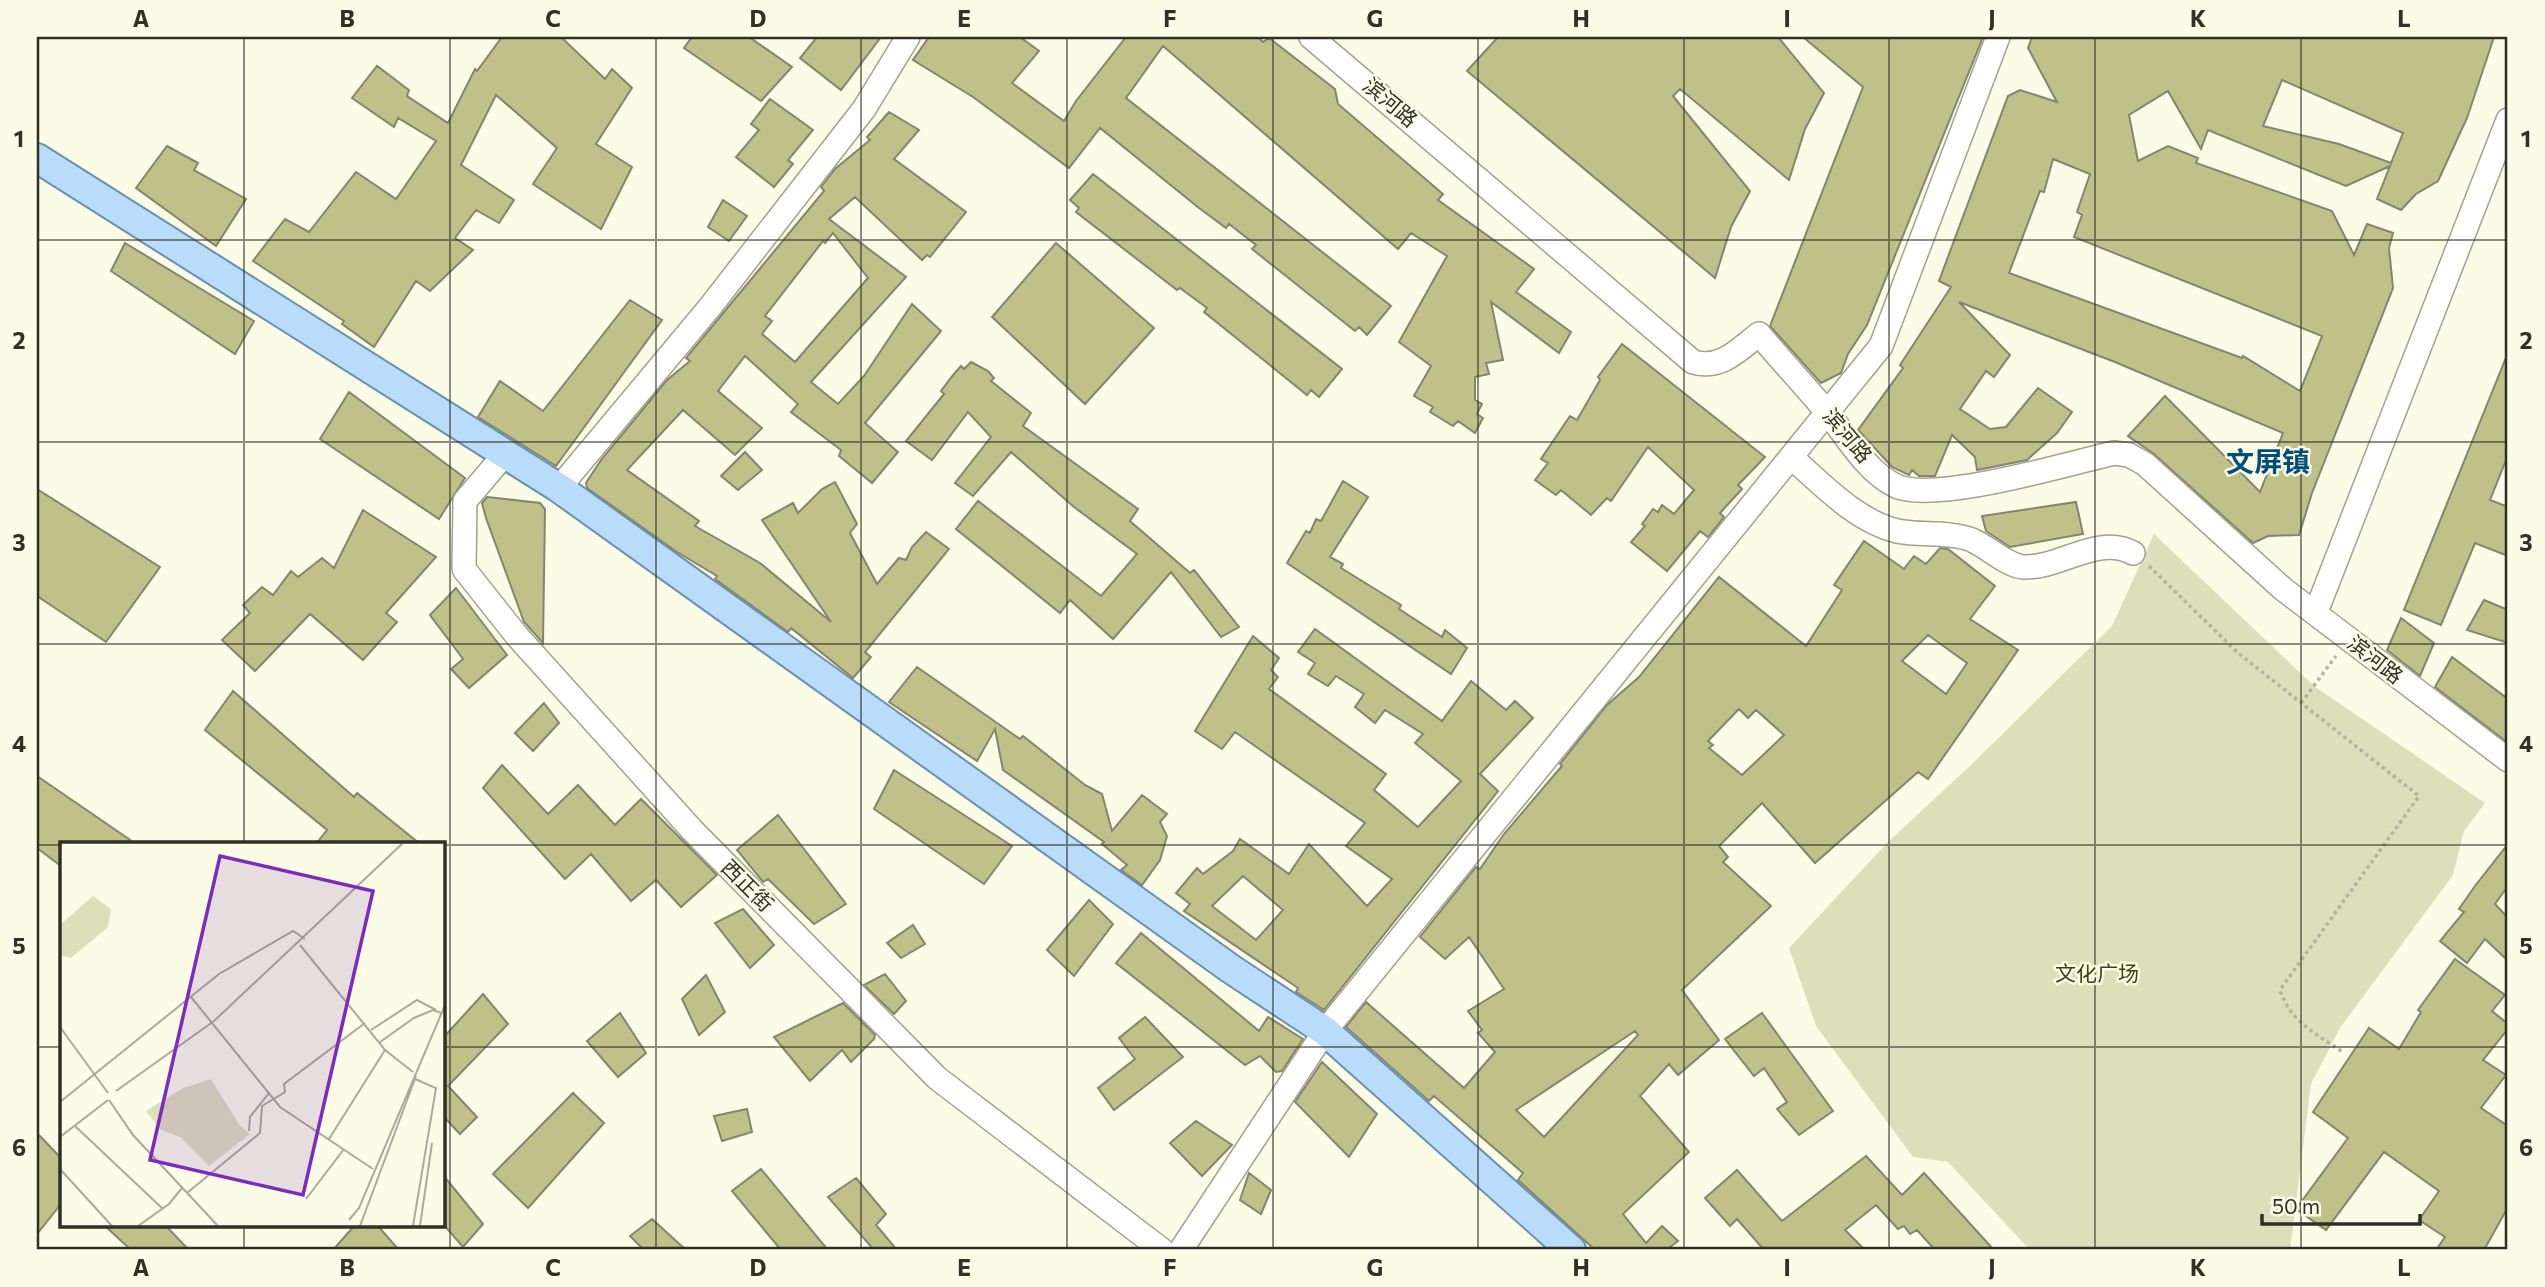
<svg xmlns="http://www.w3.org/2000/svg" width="2545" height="1287" viewBox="0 0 2545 1287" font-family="Commissioner,'Noto Sans SC',sans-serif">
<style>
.green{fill:#dddfba}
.building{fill:#bfc188;stroke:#848570;stroke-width:2;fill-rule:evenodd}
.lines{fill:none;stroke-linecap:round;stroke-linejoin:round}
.minor-casing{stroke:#a1a38d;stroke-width:26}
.major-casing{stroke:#6990ae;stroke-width:32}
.path{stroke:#b3b4a2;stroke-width:3.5;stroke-dasharray:3.5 3.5;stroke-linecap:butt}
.minor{stroke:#fff;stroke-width:23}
.major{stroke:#b8dcfa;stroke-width:28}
.grid{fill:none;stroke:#303028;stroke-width:2;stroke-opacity:0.55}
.labels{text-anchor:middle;stroke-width:5;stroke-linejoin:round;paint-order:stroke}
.street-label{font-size:21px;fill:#303028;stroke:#fafce5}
.park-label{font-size:21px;fill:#3e3f13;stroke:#fafce5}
.district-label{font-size:28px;font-weight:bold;fill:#014d7b;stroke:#fafce5}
.inset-road{fill:none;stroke:#a9aa99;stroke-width:2}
.view{fill:#7b2cbf;fill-opacity:0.15;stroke:#7b2cbf;stroke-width:3.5}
.inset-edge{fill:none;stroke:#303028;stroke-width:3.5}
.neatline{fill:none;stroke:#303028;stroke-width:2.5}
.grid-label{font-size:23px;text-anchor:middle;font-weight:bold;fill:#303028}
</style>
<rect width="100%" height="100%" fill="#fafce5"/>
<path class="green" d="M2154,534L2314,686L2485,803L2464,831L2453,875L2340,1028L2311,1084L2290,1250H2030L1948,1162L1913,1157L1816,1026L1789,948L1889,841L1971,765L2112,626Z"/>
<path class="building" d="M502,37H561L605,79L612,69L632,88L596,144L632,167L601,229L533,184L557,148L496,95L461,165L514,200L499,223L476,210L455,238L473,250L430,291L416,281L374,347L342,324L344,321L253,261L285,219L309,232L356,172L396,199L436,141L398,118L394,127L352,98L377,66L409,90L407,96L448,123L475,69L477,71Z
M692,37H749L792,67L761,101L684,48Z
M817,37H881L841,90L800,58Z
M929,37H1020L1039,51L1012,83L1064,121L1076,101L1126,37H1258L1263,42L1269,38L1335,89L1338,104L1443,194L1438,200L1534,269L1516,292L1571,332L1559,353L1491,302L1503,360L1486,363L1489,374L1475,377V400L1482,404L1477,414L1483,418L1475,433L1458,421L1453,426L1430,412L1433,407L1414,396L1431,366L1399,342L1447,256L1411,233L1398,249L1163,46L1126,98L1391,306L1367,335L1359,327L1355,331L1252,249L1256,245L1229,224L1226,228L1199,208L1100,128L1069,168L973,97L913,60Z
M1498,37H1778L1824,93L1805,129L1789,180L1680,89L1673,96L1750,191L1731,227L1715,278L1467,71Z
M1803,37H1983L1867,325L1848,354L1841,373L1821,383L1770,326L1863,87Z
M2032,37H2494L2467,118L2438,181L2416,194L2401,210L2377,199L2390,166L2346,186L2208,130L2201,149L2168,91L2129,115L2138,161L2168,146L2198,158L2196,163L2332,211L2354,255L2367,224L2393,233L2389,248L2393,288L2312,493L2299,535L2268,536L2253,543L2154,454L2128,436L2165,396L2260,492L2283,433L2115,362L1959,302L2010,355L1994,377L1986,371L1960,409L1990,429L2006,427L2038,388L2072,412L2057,433L2027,460L1977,470L1975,457L1952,435L1935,476H1919L1912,470L1909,475L1892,467L1858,430L1903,368L1900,365L1951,287L1939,281L2008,96L2020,90L2057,102L2028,48ZM2282,80L2403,133L2391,163L2339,144L2263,126ZM2053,159L2090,174L2077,212L2082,215L2074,237L2322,336L2300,391L2243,356L2242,358L2009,273L2040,191L2044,192Z
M770,99L813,130L788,160L793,164L774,187L736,157L759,130L751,124Z
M889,112L919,130L894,159L966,212L930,257L927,255L922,260L855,197L829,219L906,277L811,382L838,404L864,376L912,304L941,331L865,423L898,452L872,483L839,456L841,450L791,412L798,404L745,356L718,391L762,428L735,455L683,410L627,470L699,521L695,526L760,563L831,622L762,520L793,503L798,513L822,489L835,482L857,524L850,533L877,584L899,558L906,560L912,547L926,532L949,549L865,652L871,657L853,678L791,628L788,632L715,579L717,576L677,552L587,488L586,483L601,460L667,380L690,361L686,358L824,191L821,187L835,169L870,140L867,137ZM833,233L868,278L795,362L762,334L772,321L765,316L823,241L825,243Z
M167,146L198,163L194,170L246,199L216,246L136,188Z
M1093,174L1342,369L1319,397L1311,390L1307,395L1204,312L1207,308L1180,288L1177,290L1076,212L1079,208L1070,200Z
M723,200L747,216L729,241L708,227Z
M125,243L254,321L235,354L111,271Z
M1056,243L1154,328L1085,404L992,317Z
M630,300L662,320L556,466L478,417L500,381L543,411Z
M1622,344L1765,457L1738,485L1742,489L1720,513L1724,517L1708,537L1700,531L1667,571L1631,542L1645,526L1642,524L1653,509L1658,512L1662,505L1674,514L1694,490L1648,447L1611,501L1607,498L1591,515L1561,490L1556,495L1535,480L1548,463L1541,459L1570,416L1577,420L1600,380L1598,377Z
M2507,355L2508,455L2490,500L2508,507V556L2475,543L2441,625L2404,610Z
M971,362L988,371L994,378L991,381L1031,413L1023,426L1138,509L1130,521L1190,573L1194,570L1239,627L1221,637L1171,572L1113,639L1070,600L1060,613L956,529L978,501L1101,596L1137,554L1074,507L1011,452L973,496L955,483L991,437L968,412L932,460L906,441L944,394L941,391L954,374L961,366L964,369Z
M349,392L465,478L439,519L320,439Z
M745,452L762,470L738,490L721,476Z
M1343,481L1368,497L1330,557L1343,564L1341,568L1401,605L1399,609L1442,637L1445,630L1467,648L1451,674L1287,563L1306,531L1310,533L1316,519L1321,521Z
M37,489L160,567L106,642L37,596Z
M487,497L540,503L545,509L543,643L524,622L486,518L482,503Z
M2076,502L2083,534L2010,547L1986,531L1982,516Z
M363,510L436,557L386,613L397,622L363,660L310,614L255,671L222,640L250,613L243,605L262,587L273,595L291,571L298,577L322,558L334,568Z
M1864,541L1904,569L1914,556L1926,564L1940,548L1948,549L1995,586L1970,619L2018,650L1928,779L1918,772L1815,863L1762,803L1719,846L1728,857L1723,862L1771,906L1682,990L1719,1040L1678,1075L1669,1064L1640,1096L1689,1152L1623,1214L1646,1243L1662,1226L1678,1241L1666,1250H1595L1518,1180L1523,1173L1434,1096L1429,1101L1346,1027L1366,1002L1464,1088L1495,1052L1478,1033L1482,1030L1468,1011L1504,989L1469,937L1445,959L1420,937L1476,867L1480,869L1504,834L1562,766L1560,764L1607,705L1639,677L1719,577L1806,646L1842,590L1834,585ZM1928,635L1967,663L1946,694L1902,661ZM1739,709L1748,718L1756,710L1784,735L1742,775L1709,748L1713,745L1708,741ZM1635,1031L1638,1035L1544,1137L1516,1110Z
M456,588L507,655L469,688L451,669L463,659L430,615Z
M2484,600L2508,610V643L2467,630Z
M2401,618L2434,643L2420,676L2387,650Z
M1315,629L1442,721L1471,681L1506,710L1515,701L1533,718L1480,774L1498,791L1324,1010L1296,992L1298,988L1184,911L1190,904L1176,893L1197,868L1203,874L1233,851L1240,839L1289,874L1309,844L1367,906L1392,879L1346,846L1365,823L1235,732L1222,749L1195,731L1253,636L1279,658L1271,670L1278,677L1269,689L1386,774L1374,790L1418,827L1461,781L1415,743L1423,734L1385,710L1375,723L1355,707L1364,694L1336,676L1328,686L1308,674L1315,663L1298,652ZM1243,876L1283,910L1256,940L1212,906Z
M2452,657L2508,699V743L2435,687Z
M917,667L1020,739L1023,736L1085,785L1102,794L1112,831L1142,795L1167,814L1160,822L1167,836L1160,860L1142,885L1121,870L1127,865L1102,844L1104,842L1003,770L995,729L977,761L889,702Z
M233,691L354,797L357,793L420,844H316L327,830L205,730Z
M544,703L559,723L533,751L515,733Z
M502,765L548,814L578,785L615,825L641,799L717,875L681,907L656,880L631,901L591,854L565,879L483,788Z
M894,770L1012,846L984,884L874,809Z
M37,776L136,844H61V866L37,848Z
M778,815L846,904L814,924L768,879L763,882L737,850Z
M2508,844V886L2495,904L2508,918V961L2485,939L2467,963L2440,941L2464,912L2459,909L2475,886Z
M1089,900L1113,924L1074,976L1047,950Z
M743,909L774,945L750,968L715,923Z
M913,925L925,944L901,958L887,943Z
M1141,933L1259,1031L1268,1017L1303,1039L1282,1071L1276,1072L1260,1056L1245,1065L1116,963Z
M2455,959L2505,995L2492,1011L2508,1024V1029L2483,1060L2506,1075L2481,1108L2508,1126V1207L2484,1250H2436L2445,1237L2419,1220L2439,1191L2384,1152L2326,1230L2296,1209L2348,1138L2313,1112L2369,1028L2399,1049L2421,1012L2418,1010Z
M885,974L906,1001L894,1014L864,985Z
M706,975L725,1012L699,1035L682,999Z
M483,994L508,1024L448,1086L477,1117L460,1134L443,1116V1038Z
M843,1003L875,1035L874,1039L851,1062L842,1050L810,1081L774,1037Z
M620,1013L646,1053L618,1077L587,1041Z
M1762,1013L1833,1111L1799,1135L1777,1109L1787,1102L1764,1068L1754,1076L1725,1039Z
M1145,1017L1183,1057L1114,1110L1098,1088L1135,1059L1119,1038Z
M1322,1062L1377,1114L1349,1157L1295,1102Z
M573,1093L604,1123L528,1208L493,1174Z
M747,1109L752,1132L722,1141L714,1116Z
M1196,1121L1232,1145L1202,1176L1170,1143Z
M37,1133L61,1158V1204L37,1234Z
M1866,1156L1902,1195L1924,1173L1994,1250H1935L1917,1230L1910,1234L1904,1226L1898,1229L1876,1205L1845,1230L1865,1250H1764L1737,1219L1730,1226L1705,1198L1737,1170L1782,1221Z
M761,1169L828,1250H781L732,1191Z
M1249,1173L1271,1190L1261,1214L1240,1200Z
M443,1175L483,1224L463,1247L443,1224Z
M856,1178L886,1214L876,1225L897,1250H874L828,1197Z
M652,1219L686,1250H644L630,1236Z
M105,1226H166L189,1250H131Z
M354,1226H378L399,1250H333Z"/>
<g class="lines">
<g class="minor-casing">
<path id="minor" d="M1311,37L1693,362C1721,370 1738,350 1759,334C1781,360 1804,385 1826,411C1847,436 1864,469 1894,485C1930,505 2071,463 2114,453L2129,455L2145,464L2283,589L2508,760
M505,454L465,501L464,569L517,636L693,831L937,1078L1162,1250
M1792,458C1823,485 1856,521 1897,531C1921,536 1949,531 1972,540C1988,547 2007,566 2024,567C2061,568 2098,534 2133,553
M559,488L710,307L864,109L908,37
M2316,612L2508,120
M1181,1250L1325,1031L1881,346L1998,37"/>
</g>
<g class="major-casing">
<path id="major" d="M37,158L559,488L1231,969L1325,1031L1571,1250"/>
</g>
<path class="path" d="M2149,566L2238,653L2419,796L2280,990C2290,1022 2317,1034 2344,1053
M2301,703L2336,656"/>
<use href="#minor" class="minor"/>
<use href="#major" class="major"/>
</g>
<path class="grid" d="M244,37V844M450,37V1250M656,37V1250M861,37V1250M1067,37V1250M1273,37V1250M1478,37V1250M1684,37V1250M1889,37V1250M2095,37V1250M2301,37V1250M37,240H2508M37,442H2508M37,644H2508M37,845H61M443,845H2508M37,1047H61M443,1047H2508M244,1226V1250"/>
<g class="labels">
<g class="street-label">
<text transform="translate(1390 103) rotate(40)" y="7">滨河路</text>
<text transform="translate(1847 436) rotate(50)" y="7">滨河路</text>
<text transform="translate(2375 660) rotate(38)" y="7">滨河路</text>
<text transform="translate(747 886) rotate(45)" y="7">西正街</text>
</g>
<g class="park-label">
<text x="2097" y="981">文化广场</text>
</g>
<g class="district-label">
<text x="2268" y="472">文屏镇</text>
</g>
</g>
<g transform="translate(60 842)">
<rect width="385" height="385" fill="#fafce5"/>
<path d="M33,54L51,67L48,85L11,116L2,114L0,83ZM151,237L180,284L190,292L149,324L120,295L101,288L86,269L123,246Z" fill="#dddfba"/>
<path class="inset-road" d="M240,103L325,208L353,230M131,155L220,265L313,327M0,185L48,251M311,188L357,158L376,168M320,200L354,176L373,168L381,171M56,249L154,179L343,1M49,258L73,293L158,384M0,260L159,132L233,89L245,97M15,284L103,367M189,289L190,275L209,251M0,295L48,258M269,297L325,208M0,327L52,384M127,351L200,291L202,264L225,250L224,242L305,181M246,357L284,307M289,378L299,366L385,163M78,384L109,362L122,346M300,384L356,234M353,384L376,246L355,237M360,384L372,301"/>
<path class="view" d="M160,14L313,49L243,353L90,318Z"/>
<rect width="385" height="385" class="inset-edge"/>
</g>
<rect width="2545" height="1287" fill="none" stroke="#fafce5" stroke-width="77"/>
<path d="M2262 1214v10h158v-10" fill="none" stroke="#303028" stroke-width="3.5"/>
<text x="2272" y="1214" font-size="21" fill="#303028" stroke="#fafce5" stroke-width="5" paint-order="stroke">50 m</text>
<rect x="38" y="38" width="2468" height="1210" class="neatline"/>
<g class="grid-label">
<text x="141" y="27">A</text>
<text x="347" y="27">B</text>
<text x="553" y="27">C</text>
<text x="758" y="27">D</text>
<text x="964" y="27">E</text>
<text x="1170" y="27">F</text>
<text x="1375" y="27">G</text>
<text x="1581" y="27">H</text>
<text x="1787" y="27">I</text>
<text x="1992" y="27">J</text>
<text x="2198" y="27">K</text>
<text x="2404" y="27">L</text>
<text x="19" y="147">1</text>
<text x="2526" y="147">1</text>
<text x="19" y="349">2</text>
<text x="2526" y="349">2</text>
<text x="19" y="551">3</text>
<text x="2526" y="551">3</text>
<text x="19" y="752">4</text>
<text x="2526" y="752">4</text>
<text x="19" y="954">5</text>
<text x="2526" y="954">5</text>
<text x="19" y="1156">6</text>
<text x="2526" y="1156">6</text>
<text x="141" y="1276">A</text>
<text x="347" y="1276">B</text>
<text x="553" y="1276">C</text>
<text x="758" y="1276">D</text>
<text x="964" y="1276">E</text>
<text x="1170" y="1276">F</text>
<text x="1375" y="1276">G</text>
<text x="1581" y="1276">H</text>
<text x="1787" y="1276">I</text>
<text x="1992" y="1276">J</text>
<text x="2198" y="1276">K</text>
<text x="2404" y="1276">L</text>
</g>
</svg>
